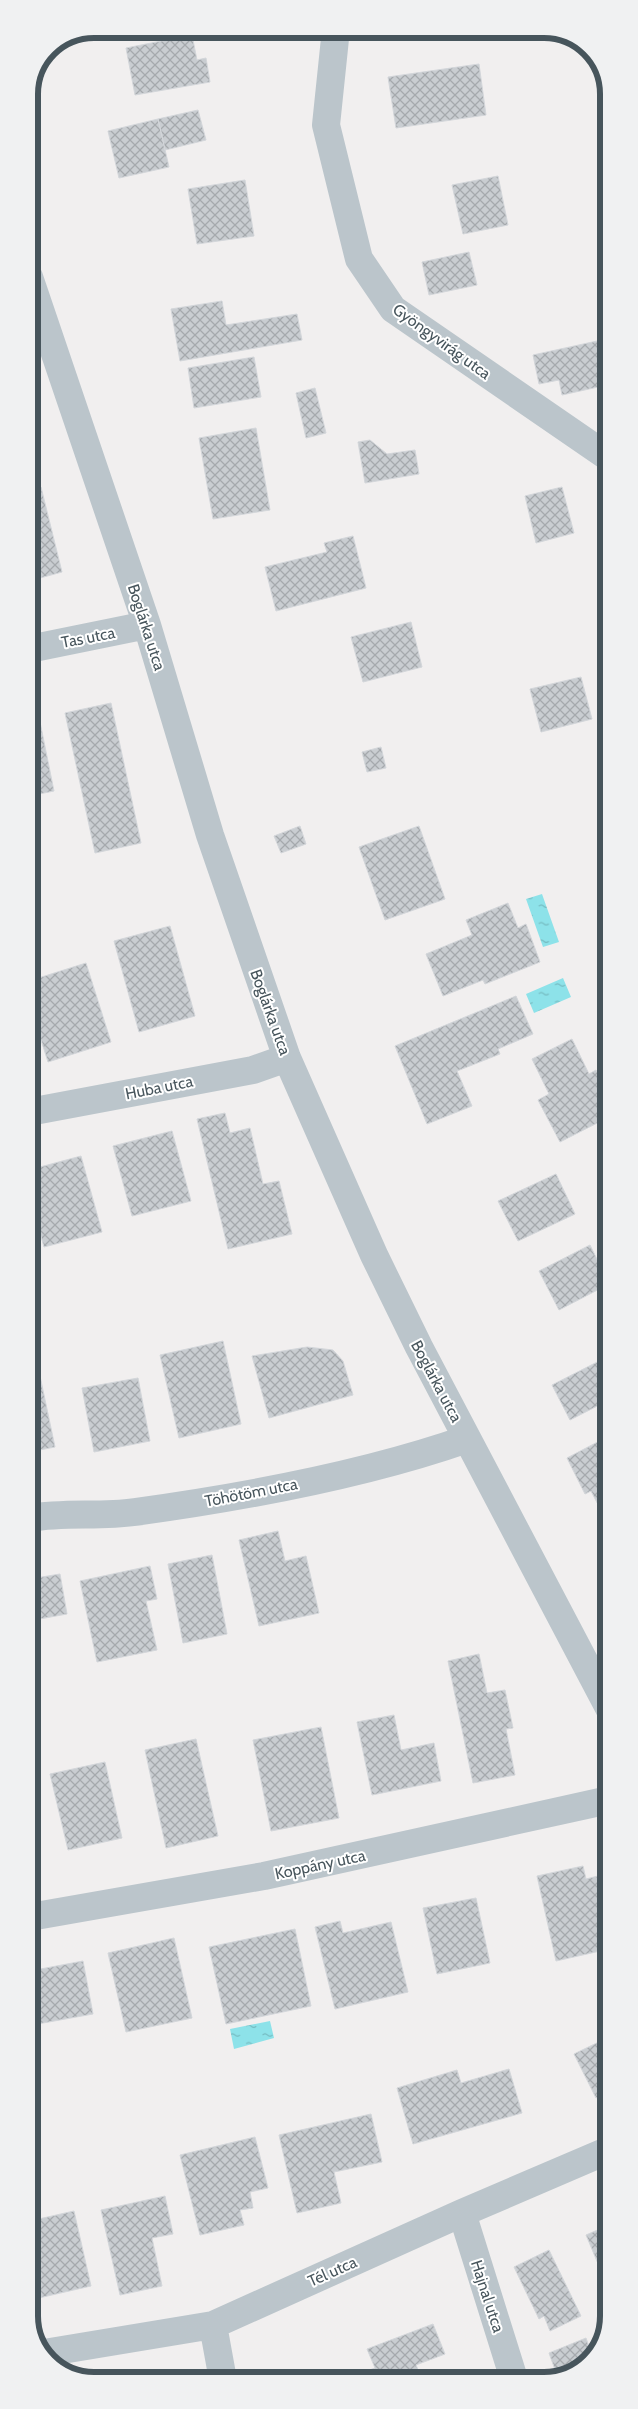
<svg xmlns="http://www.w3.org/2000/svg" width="638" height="2409" viewBox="0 0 638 2409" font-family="Cabin,sans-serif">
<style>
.water{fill:url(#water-ripples)}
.building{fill:url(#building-cross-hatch);stroke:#d3d6da}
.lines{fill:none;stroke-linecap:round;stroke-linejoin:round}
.street{stroke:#bbc5cb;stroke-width:28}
.labels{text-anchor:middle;stroke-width:4;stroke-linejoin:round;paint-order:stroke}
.street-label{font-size:16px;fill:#47555c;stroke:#fff}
.rim{fill:none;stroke:#47555c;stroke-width:6}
</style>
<defs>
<pattern id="water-ripples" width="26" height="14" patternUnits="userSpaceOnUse" patternTransform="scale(1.25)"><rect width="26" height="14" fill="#8de2e9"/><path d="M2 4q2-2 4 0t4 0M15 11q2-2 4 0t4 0" fill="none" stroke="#75bac0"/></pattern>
<pattern id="building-cross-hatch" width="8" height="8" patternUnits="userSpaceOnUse" patternTransform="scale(1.25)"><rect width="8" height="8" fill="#c9cdd1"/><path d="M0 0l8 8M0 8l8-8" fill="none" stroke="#a5a9ad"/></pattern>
</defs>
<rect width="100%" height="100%" fill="#f1efef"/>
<path class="water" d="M542,894L559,942L543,947L526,899Z
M563,978L571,997L534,1013L526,994Z
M270,2021L274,2038L234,2049L230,2029Z"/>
<path class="building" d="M410,29H448V33L410,36Z
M192,35L197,60L206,58L210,82L135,95L126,48Z
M479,64L486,115L396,128L388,77Z
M198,110L206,140L165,150L158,119Z
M158,119L169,167L119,178L108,131Z
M498,176L508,225L463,234L452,185Z
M245,180L254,236L197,244L188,189Z
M469,252L477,285L429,295L422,262Z
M222,301L226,325L297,314L302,340L180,361L171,309Z
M597,341L607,385L562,395L559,380L539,384L533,355Z
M254,357L261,397L194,408L188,368Z
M315,388L326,433L306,438L296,393Z
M256,428L270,510L213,519L199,438Z
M370,440L387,454L415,450L419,474L365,483L358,442Z
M41,487L62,572L29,581V490Z
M562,487L574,533L536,543L525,496Z
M353,536L366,588L276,611L265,567L327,552L324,543Z
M411,622L422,667L363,682L351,637Z
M581,677L592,719L541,732L530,689Z
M111,703L141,843L95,853L65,713Z
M39,717L54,791L29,796V718Z
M381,747L386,768L367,772L362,752Z
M300,826L306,844L281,853L274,836Z
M419,826L445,899L385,920L359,847Z
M508,903L518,928L526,924L540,962L485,984L483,980L443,996L426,954L472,935L466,920Z
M170,926L195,1016L139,1032L114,941Z
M86,963L111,1042L48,1062L29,1002V981Z
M516,996L533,1034L498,1049L500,1054L457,1071L472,1106L427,1124L395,1046Z
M572,1039L589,1074L596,1070L609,1094V1117L560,1142L538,1100L549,1094L532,1059Z
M225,1113L230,1133L250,1128L263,1184L279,1181L292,1234L228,1249L197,1119Z
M172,1131L191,1201L132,1216L113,1146Z
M81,1156L102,1232L44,1247L29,1194V1170Z
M556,1174L575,1214L518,1241L498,1201Z
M590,1245L609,1284L559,1310L539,1271Z
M223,1341L241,1424L179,1438L160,1355Z
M307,1347L333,1350L343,1361L353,1395L269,1418L252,1356Z
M609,1356V1400L570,1420L552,1385Z
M40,1376L55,1447L29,1452V1378Z
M138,1378L150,1441L94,1452L82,1388Z
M609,1436V1516L605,1518L591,1491L585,1494L567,1458Z
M278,1531L285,1561L306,1556L319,1613L259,1626L239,1540Z
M212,1555L227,1634L183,1643L168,1564Z
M150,1566L157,1599L146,1601L157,1650L97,1662L80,1581Z
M60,1574L67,1614L34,1620L39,1649L30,1650V1579Z
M479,1654L487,1693L505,1690L513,1728L506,1729L515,1775L473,1783L448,1661Z
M394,1715L401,1750L434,1743L441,1781L372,1795L357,1722Z
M321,1727L339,1818L271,1831L253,1740Z
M196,1739L218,1836L166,1848L145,1750Z
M105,1762L122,1838L68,1850L50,1774Z
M30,1796L38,1848L30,1849Z
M583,1866L586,1879L598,1876L609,1923V1949L556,1961L537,1876Z
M476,1898L490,1963L437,1974L423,1908Z
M340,1921L343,1933L391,1922L408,1992L335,2009L315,1927Z
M295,1929L311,2006L226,2024L209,1947Z
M174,1938L192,2018L126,2032L108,1953Z
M83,1961L93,2014L32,2025L30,2013V1971Z
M609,2037V2091L596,2098L574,2054Z
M509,2069L522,2113L413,2144L397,2088L457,2070L461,2083Z
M371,2114L382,2162L334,2172L341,2203L297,2213L279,2135Z
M255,2137L268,2188L250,2192L253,2208L240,2210L244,2225L200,2235L180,2155Z
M165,2196L173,2234L152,2238L162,2286L120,2295L101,2210Z
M74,2211L91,2286L30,2300V2221Z
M609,2225V2290L586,2235Z
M549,2250L581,2316L550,2331L544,2316L539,2319L514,2267Z
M433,2324L445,2354L416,2365L422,2379H358L356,2375L375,2368L367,2349Z
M586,2338L593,2358L558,2378L549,2353Z"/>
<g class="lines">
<path class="street" d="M336,29L326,125L359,259L393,309L608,457
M29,277L147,625L210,835L287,1058L374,1255L419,1347L609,1708
M29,649L147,625
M29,1112L253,1070L287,1058
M30,1518C65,1512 100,1517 135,1512C244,1497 364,1475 467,1439
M30,1917L264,1876L609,1800
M462,2213L514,2379
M213,2325L223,2380
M44,2353L213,2325L462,2213L609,2150"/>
</g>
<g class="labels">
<g class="street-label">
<text transform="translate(442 341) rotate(36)" y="6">Gyöngyvirág utca</text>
<text transform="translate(147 627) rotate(72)" y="6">Boglárka utca</text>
<text transform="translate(88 637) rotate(-11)" y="6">Tas utca</text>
<text transform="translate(271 1012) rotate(70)" y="6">Boglárka utca</text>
<text transform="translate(159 1087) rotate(-11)" y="6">Huba utca</text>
<text transform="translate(437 1381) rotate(62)" y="6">Boglárka utca</text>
<text transform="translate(251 1492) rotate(-11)" y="6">Töhötöm utca</text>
<text transform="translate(320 1864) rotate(-12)" y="6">Koppány utca</text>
<text transform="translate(332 2271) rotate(-24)" y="6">Tél utca</text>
<text transform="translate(488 2296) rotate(72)" y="6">Hajnal utca</text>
</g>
</g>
<path d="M0 0H638V2409H0ZM94 38H544A56 56 0 0 1 600 94V2316A56 56 0 0 1 544 2372H94A56 56 0 0 1 38 2316V94A56 56 0 0 1 94 38Z" fill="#f0f1f2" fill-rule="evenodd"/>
<path class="rim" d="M94 38H544A56 56 0 0 1 600 94V2316A56 56 0 0 1 544 2372H94A56 56 0 0 1 38 2316V94A56 56 0 0 1 94 38Z"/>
</svg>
